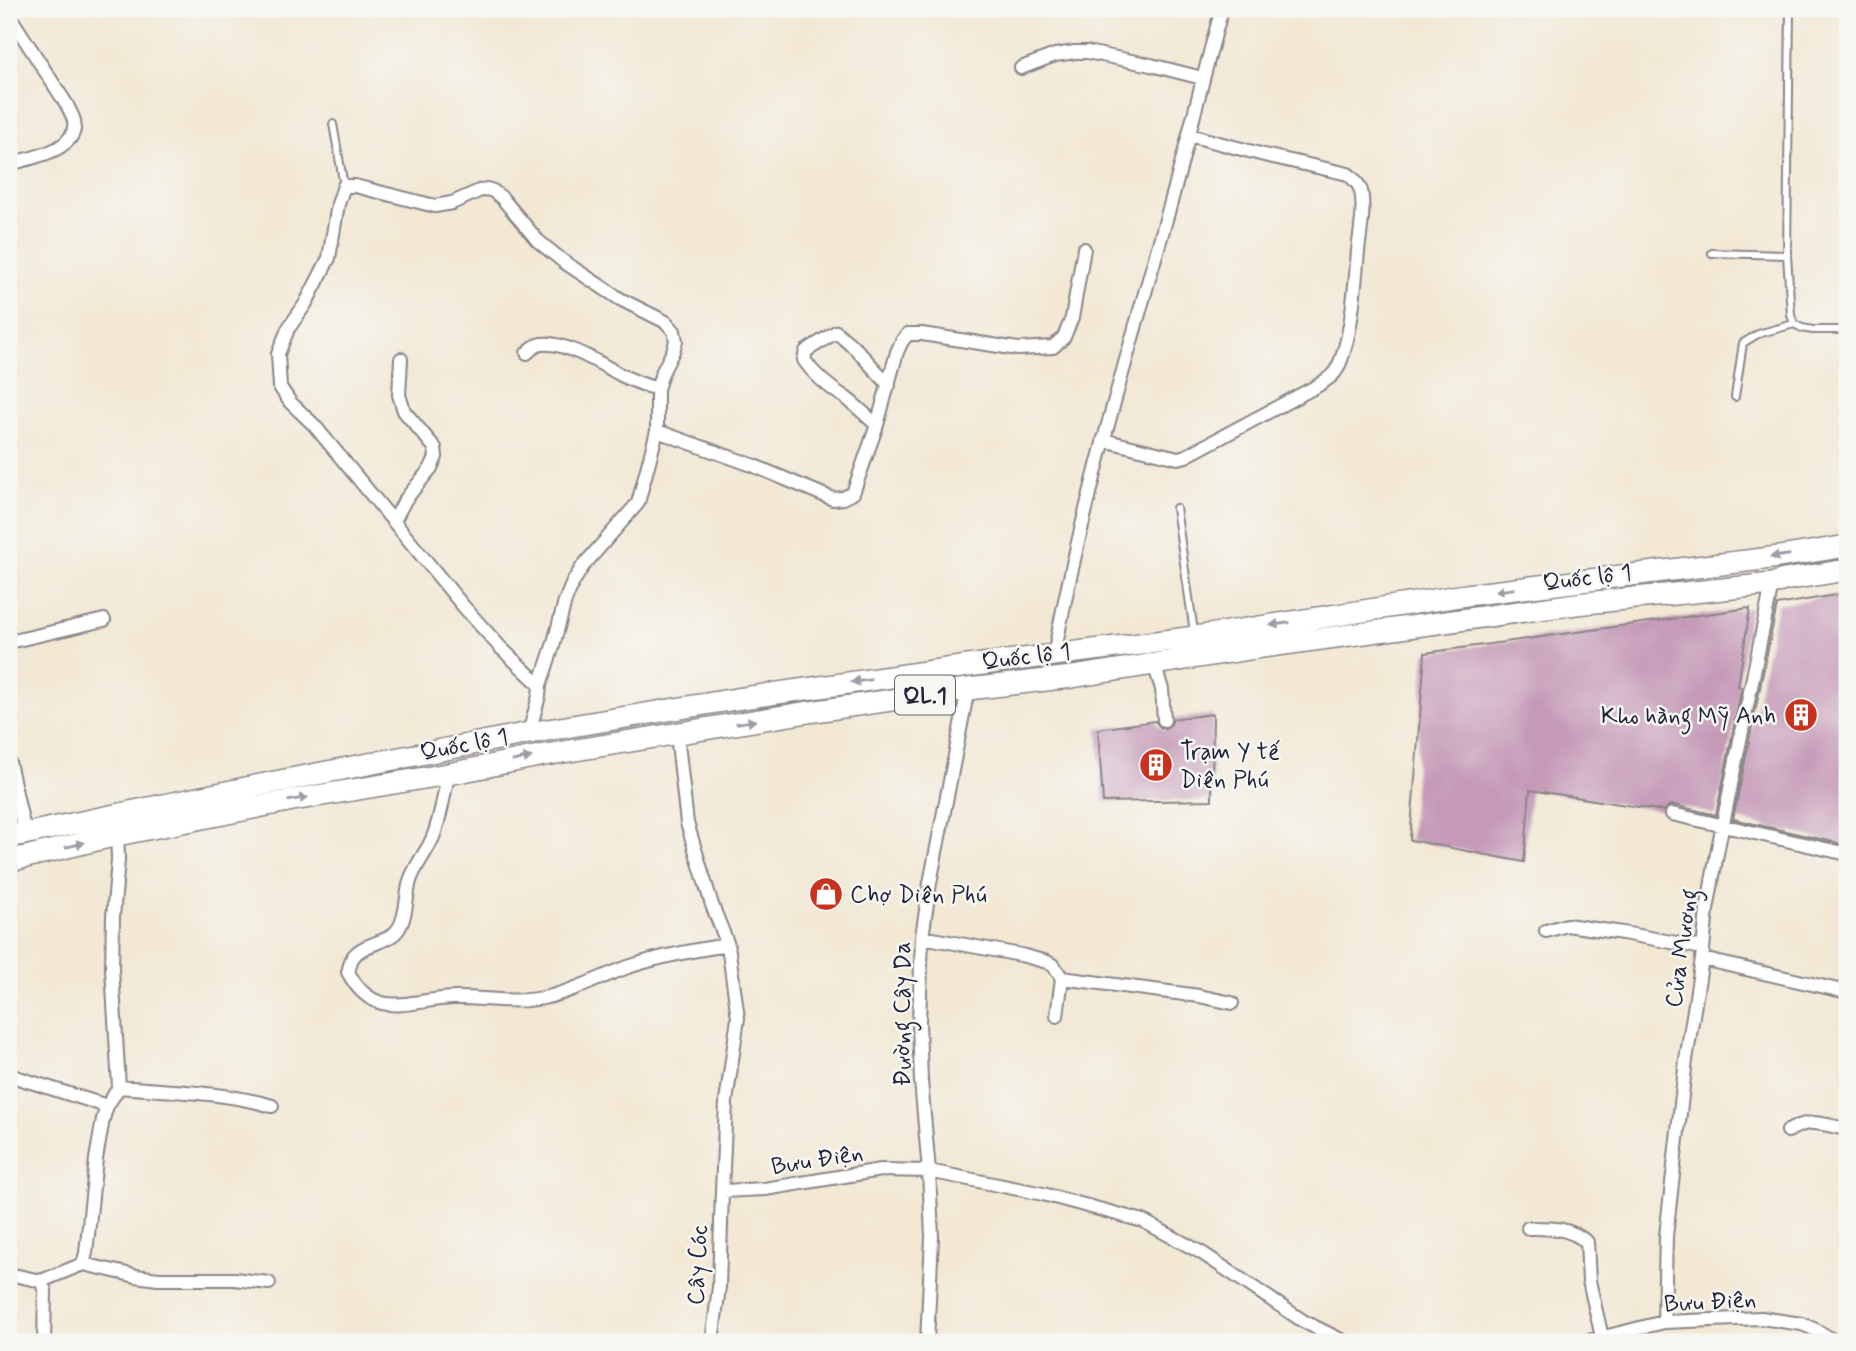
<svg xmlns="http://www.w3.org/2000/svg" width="1856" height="1351" viewBox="0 0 1856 1351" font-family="Mynerve,sans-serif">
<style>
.building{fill:#c59ab7}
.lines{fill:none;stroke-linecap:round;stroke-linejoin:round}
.service-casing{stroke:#8a8588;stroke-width:10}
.minor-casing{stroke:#8a8588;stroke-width:16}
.trunk-casing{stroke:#8a8588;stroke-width:24}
.service{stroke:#fff;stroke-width:6}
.minor{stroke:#fff;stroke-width:12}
.trunk{stroke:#fff;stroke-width:21}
.oneway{fill:#9c9ca7}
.labels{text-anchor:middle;stroke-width:5;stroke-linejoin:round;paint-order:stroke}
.shield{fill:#f6f6f2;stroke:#626272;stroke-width:2}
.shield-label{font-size:23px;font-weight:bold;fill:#22223b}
.street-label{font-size:24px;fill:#22223b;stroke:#f6f6f2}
.poi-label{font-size:24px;fill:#22223b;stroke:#f6f6f2;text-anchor:start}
</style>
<rect width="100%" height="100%" fill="#f6f6f2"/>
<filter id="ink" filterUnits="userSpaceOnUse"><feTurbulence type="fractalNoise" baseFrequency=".0143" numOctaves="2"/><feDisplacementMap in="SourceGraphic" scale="14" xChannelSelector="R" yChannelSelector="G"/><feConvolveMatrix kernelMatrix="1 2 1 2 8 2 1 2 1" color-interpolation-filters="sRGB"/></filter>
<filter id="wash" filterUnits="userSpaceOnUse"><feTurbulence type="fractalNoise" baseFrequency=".00686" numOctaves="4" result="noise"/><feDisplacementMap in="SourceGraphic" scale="28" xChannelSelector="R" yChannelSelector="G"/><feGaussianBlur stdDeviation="1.57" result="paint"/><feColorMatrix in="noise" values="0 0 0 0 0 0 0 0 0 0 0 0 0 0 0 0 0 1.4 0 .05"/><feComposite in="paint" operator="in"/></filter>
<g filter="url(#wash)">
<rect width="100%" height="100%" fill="#f2e8d4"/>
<g id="blocks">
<path class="building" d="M1847,593V845L1733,819L1777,605Z
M1750,608L1738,686L1742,687L1716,815L1674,805L1669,806L1664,811L1530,790L1524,862L1410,840L1425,653Z
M1213,714L1212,800L1103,802L1098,729L1155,721L1160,727L1165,729L1171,724L1173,719Z"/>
</g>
</g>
<g filter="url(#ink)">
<use href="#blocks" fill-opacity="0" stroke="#8a8588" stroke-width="2"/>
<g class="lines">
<g class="service-casing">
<path id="service" d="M1790,9L1787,255L1791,315L1794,324L1802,328L1813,330H1847
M333,124L344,186
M1712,253L1787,255
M1735,397L1743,343L1758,334L1794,324
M1176,508L1194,632"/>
</g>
<g class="minor-casing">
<path id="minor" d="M9,15L67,105C69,110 73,116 74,121C79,151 29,158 9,164
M1021,68L1055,55L1075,52H1087L1151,65L1202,78
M527,353C531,349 535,345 541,344C565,341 601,364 621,375C633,381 644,385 657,389
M877,425C866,416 857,406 846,398C830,388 815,376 804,360L806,351L836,332L856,349L889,385
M657,431L752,465L833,499L843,498L853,493L877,425L897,352L902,341L908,334H922L1018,349L1053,347L1064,337L1072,318L1084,249
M1103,440L1178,458L1186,456L1317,386C1324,381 1333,377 1337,369C1352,340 1355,284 1358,251C1360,232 1365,210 1361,191C1359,184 1354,179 1348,174L1264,155L1189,135
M394,521L405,500L431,468L436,457L435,448L404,411L399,395L401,359
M9,642L104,620
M1054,656C1082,504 1127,357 1169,209C1188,142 1203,75 1222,9
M1154,664L1162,689L1164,720
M529,733L539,696L540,685L500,647L464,607L314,425L290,402L280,387L278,354L288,329L306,303L329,258L338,204L344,186H355L435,206L452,203L479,191L487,189L493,191L502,198L538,241L564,262L620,299L666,322L674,331L676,341L673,351L662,373L657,389V431L638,503L583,566L573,582L565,601L553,646L540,685
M677,734L687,823L712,905L728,945L738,1018L726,1102L722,1191L765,1189L881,1170L929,1171L1043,1194L1143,1221L1202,1253L1303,1321L1345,1342
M9,762L25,834
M448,774C444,795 441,817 433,837C427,852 415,865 410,881C406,895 407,915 399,928C389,944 364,942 353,957C350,961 350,967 348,972C374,1022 409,1000 452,998C483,997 512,1004 543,998C573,992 600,977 628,967C661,956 694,950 728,945
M1672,814L1847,854
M1546,931L1567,925L1623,933L1703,948
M922,937L1021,955L1047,962L1054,966L1062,978L1057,1016
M1702,959L1847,992
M1062,978L1199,996L1232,1003
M9,1075L107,1106
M119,1087C169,1091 224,1092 272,1106
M1788,1131C1812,1117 1822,1125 1847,1129
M1528,1228C1552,1228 1567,1227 1587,1242L1589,1281L1602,1337
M83,1264L136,1276L158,1279H234L269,1283
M9,1274L41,1281L45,1291L44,1342
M41,1281L83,1264L86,1253L96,1159L103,1119L107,1106L119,1087L112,969L113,917L118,860L117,829
M1664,1322L1666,1236L1686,1060L1702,959L1707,910L1718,848L1772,584
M712,1342L719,1287L722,1191
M927,1342L932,1237L929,1171L921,1081L919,1022L922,937L930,883L968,689
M1584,1342L1664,1322L1761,1318L1802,1324L1816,1330L1836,1342"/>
</g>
<g class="trunk-casing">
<path id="trunk" d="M9,837L270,783L529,733L736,699L975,665L1195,637L1466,595L1779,557L1847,546
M9,861L117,835L293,800L448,774L539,756L802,713L968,689L1072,677L1256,648L1576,604L1772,584L1784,580L1847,570"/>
</g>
<use href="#service" class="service"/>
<use href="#minor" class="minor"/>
<use href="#trunk" class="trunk"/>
</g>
<defs><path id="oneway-solid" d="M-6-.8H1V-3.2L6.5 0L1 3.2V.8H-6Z" transform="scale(1.75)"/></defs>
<g class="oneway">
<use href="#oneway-solid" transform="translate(1780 556) rotate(172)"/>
<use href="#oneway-solid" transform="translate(1505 590) rotate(173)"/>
<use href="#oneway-solid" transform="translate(1280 624) rotate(172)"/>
<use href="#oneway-solid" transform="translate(861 681) rotate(172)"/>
<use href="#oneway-solid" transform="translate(746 722) rotate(-9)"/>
<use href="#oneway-solid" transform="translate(522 759) rotate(-11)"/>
<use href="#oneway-solid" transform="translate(298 799) rotate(-10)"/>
<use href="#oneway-solid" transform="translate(75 845) rotate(-14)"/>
</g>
</g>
<defs>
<g id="building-disc" transform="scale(1.75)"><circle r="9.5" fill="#c8321e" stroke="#f6f6f2"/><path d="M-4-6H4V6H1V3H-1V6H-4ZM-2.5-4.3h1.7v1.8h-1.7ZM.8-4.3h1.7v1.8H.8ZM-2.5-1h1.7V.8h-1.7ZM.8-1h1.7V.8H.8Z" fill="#fff"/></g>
<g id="shop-disc" transform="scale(1.75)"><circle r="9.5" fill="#c8321e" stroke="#f6f6f2"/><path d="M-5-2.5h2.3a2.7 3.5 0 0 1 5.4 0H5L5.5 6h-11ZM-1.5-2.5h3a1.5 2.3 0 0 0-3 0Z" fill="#fff"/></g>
</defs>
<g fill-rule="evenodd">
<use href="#building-disc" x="1801" y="715"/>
<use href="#building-disc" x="1156" y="765"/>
<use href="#shop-disc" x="826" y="894"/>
</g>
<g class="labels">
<rect class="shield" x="895" y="675.5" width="60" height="39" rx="5"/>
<g class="shield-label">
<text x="925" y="703">QL.1</text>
</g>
<g class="street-label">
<text transform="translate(1587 577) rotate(-7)" y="8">Quốc lộ 1</text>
<text transform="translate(1026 656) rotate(-7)" y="8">Quốc lộ 1</text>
<text transform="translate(464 744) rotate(-11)" y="8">Quốc lộ 1</text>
<text transform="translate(1681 948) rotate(-82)" y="8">Cửa Mương</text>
<text transform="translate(902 1014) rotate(-90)" y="8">Đường Cây Da</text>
<text transform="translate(817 1159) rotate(-9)" y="8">Bưu Điện</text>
<text transform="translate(697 1265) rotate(-87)" y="8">Cây Cóc</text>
<text transform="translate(1710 1301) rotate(-3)" y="8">Bưu Điện</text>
</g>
<g class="poi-label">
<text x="1776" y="723" text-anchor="end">Kho hàng Mỹ Anh</text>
<text x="1180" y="759">Trạm Y tế<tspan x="1180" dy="28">Diên Phú</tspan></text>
<text x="850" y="902">Chợ Diên Phú</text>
</g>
</g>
<rect width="1856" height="1351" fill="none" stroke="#f6f6f2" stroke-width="35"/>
</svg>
